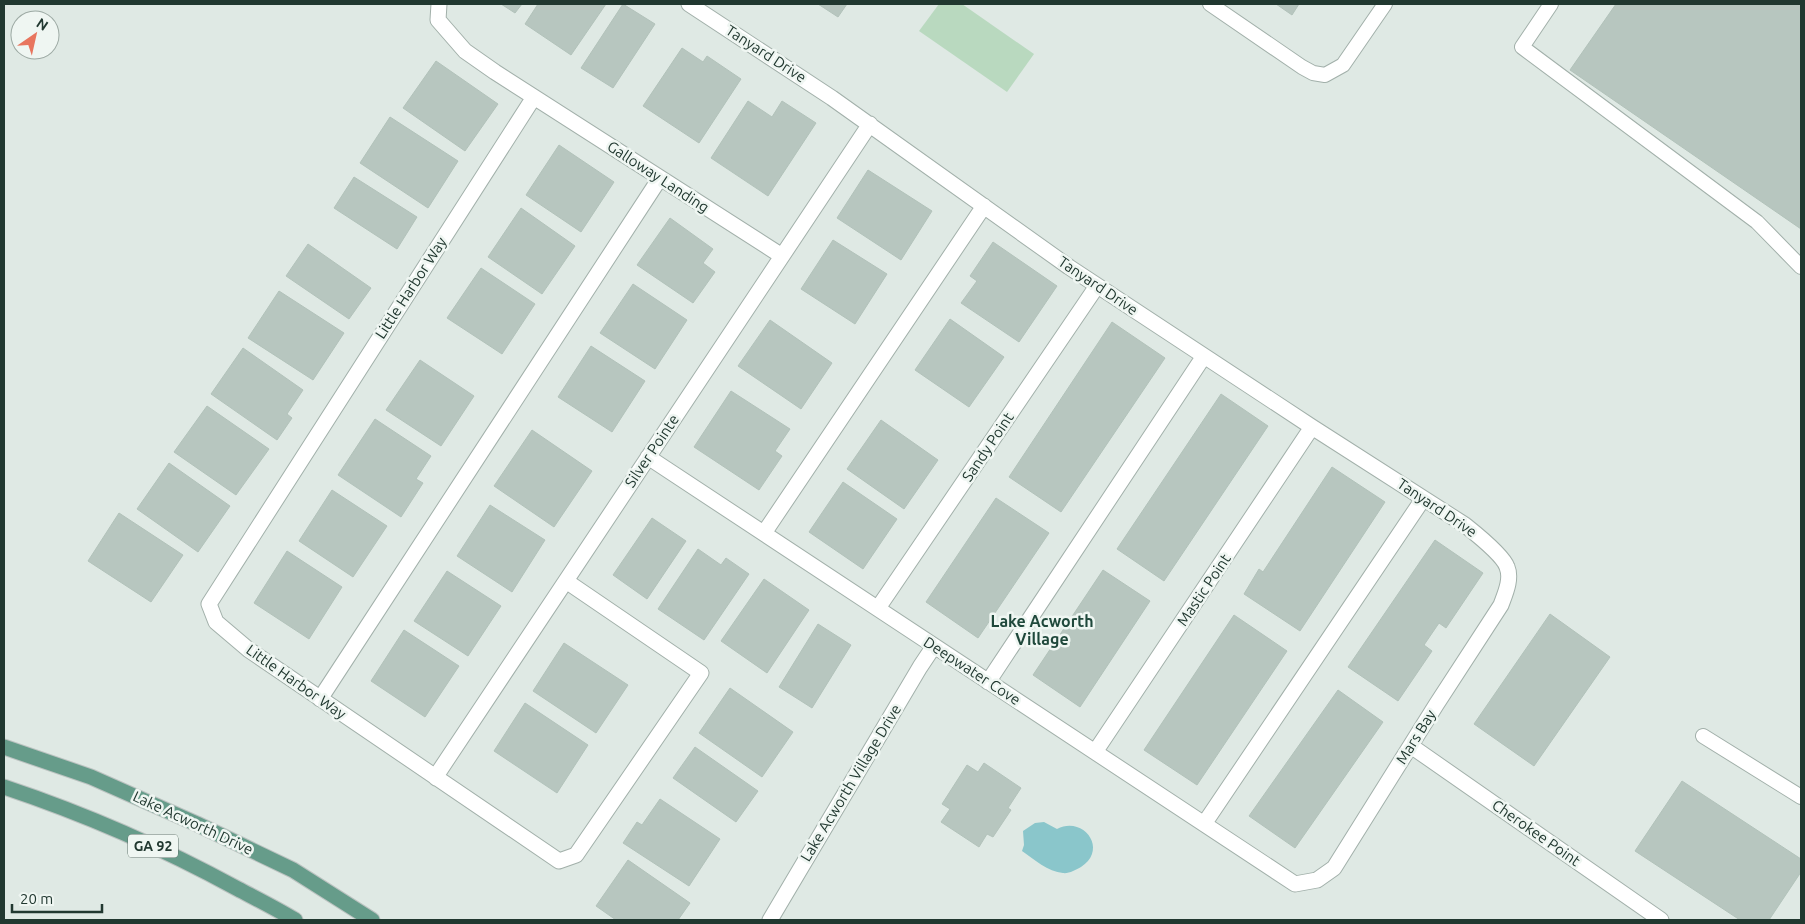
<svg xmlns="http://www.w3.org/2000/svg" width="1805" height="924" viewBox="0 0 1805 924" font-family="Ubuntu,sans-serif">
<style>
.green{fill:#b9d9bf}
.water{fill:#8ac6cb}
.building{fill:#b7c6bf;stroke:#b2c2ba}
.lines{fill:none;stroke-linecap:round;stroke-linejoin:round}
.service-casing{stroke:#a2b0aa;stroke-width:16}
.minor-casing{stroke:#a2b0aa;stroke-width:17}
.primary-casing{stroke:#bcc3c1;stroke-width:17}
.service{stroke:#fff;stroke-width:14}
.minor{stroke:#fff;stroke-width:15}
.primary{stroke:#669c8a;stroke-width:15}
.labels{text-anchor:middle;stroke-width:5;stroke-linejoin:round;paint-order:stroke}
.shield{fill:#eff6f2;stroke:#5f716a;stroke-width:1}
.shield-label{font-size:14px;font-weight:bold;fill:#213830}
.street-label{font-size:15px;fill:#213830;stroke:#eff6f2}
.neighbourhood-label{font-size:16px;font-weight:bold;fill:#1f483b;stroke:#eff6f2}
</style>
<rect width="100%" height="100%" fill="#dfe9e4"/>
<path class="green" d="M939,4H962L1034,54L1007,92L919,31Z"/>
<path class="water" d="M1044,822L1057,829C1083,815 1109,849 1081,867C1076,870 1068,874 1063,873C1048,872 1034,859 1022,851L1024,845L1023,831L1035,823Z"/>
<path class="building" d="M501,4H522L515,13Z
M538,4H606L571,55L525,24Z
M623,4L655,24L613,88L581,68Z
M818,4H847L838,17Z
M1276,4H1299L1292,15Z
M1616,4H1801V229L1570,70Z
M682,48L703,62L707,56L741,79L699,143L643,106Z
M436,61L498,104L465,151L403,108Z
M748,101L772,117L782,101L816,123L768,196L711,158Z
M390,117L458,161L428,208L360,163Z
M559,145L614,182L581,232L526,195Z
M868,170L932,211L901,260L837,218Z
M354,177L417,217L397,249L334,208Z
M521,208L575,246L542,294L488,257Z
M670,218L713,249L703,263L715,272L693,303L637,265Z
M833,240L887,274L855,324L801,289Z
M993,242L1057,286L1019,342L961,303L977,281L970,276Z
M308,244L371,288L349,319L286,276Z
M481,268L535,304L502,354L447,318Z
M633,284L687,320L655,369L600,333Z
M279,291L344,333L313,380L248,338Z
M950,319L1004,357L969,407L915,370Z
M770,320L832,363L801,409L738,366Z
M1112,322L1165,358L1061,512L1009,477Z
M591,346L645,381L612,432L558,397Z
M243,348L303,390L287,414L292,418L277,440L211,394Z
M420,360L474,396L441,446L386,410Z
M731,391L790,429L775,451L782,456L759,490L694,447Z
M1221,394L1268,426L1164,581L1117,549Z
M207,406L269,449L236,495L174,452Z
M375,419L431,456L416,479L423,483L401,517L338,475Z
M881,420L938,460L904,509L847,469Z
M532,430L592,471L554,527L494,486Z
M169,463L230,506L198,552L137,509Z
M1332,467L1385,502L1300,631L1244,594L1259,569L1263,572Z
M843,482L897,519L863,569L809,532Z
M332,490L387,526L353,577L299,541Z
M996,498L1049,533L978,638L926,602Z
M490,505L545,540L512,592L457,556Z
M119,513L183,555L151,602L88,561Z
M652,518L686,541L647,599L613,575Z
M1435,540L1483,573L1446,628L1439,623L1424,645L1432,651L1398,701L1348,667Z
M698,549L721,565L726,558L749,574L704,640L658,609Z
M287,551L342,587L309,639L254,603Z
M1103,570L1150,601L1080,707L1033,675Z
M447,571L501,606L468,656L414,621Z
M764,579L809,610L767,673L721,641Z
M1550,614L1610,657L1534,766L1474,724Z
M1234,615L1287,651L1197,785L1144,750Z
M818,624L851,645L812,708L779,687Z
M404,630L459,666L425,717L371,681Z
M564,643L628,685L596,733L533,691Z
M730,688L793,732L762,777L699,733Z
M1338,690L1383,722L1295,848L1249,816Z
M525,703L588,745L557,793L494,751Z
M695,747L758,791L736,822L673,778Z
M984,763L1021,788L1008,808L1011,810L993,837L987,834L979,847L941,822L950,809L942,804L967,765L978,772Z
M1682,781L1801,859V872L1769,920H1740L1635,851Z
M660,799L720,839L689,886L623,843L637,822L642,825Z
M628,860L690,903L678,920H616L596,906Z"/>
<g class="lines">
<g class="service-casing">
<path id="service" d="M1210,4L1302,67L1313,73L1325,75L1343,65L1385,4
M1551,4L1522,47L1757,222L1801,267
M1703,736L1801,797"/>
</g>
<g class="minor-casing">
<path id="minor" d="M439,4L438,20L465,51L495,72L782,256
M534,97L209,604L216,622L249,650L559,861L576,855L701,673L566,581
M648,457L1295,884L1317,880L1334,868L1436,705L1501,605C1505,594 1512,579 1507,567C1503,555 1475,533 1465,525L1312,427L1069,267L832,98L689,4
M764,533L984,206
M878,608L1097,286
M988,682L1204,356
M320,699L660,178
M1411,746L1661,920
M1095,752L1312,427
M436,778L438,773L870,124
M1204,824L1423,499
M770,920L920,667L934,646"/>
</g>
<g class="primary-casing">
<path id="primary" d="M4,747L91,777L197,824L293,870L372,920
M4,787C85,814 163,848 238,889C257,899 277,909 295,920"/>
</g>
<use href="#service" class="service"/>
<use href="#minor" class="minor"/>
<use href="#primary" class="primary"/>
</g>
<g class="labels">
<rect class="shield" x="128" y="834.5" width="50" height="23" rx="4"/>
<g class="shield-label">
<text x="153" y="851">GA 92</text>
</g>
<g class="street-label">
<text transform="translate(766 54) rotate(33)" y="5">Tanyard Drive</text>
<text transform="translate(658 177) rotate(33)" y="5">Galloway Landing</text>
<text transform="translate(1098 286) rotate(34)" y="5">Tanyard Drive</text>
<text transform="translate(411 288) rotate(-57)" y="5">Little Harbor Way</text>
<text transform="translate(988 447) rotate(-56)" y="5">Sandy Point</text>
<text transform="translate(652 451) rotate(-56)" y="5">Silver Pointe</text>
<text transform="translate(1437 508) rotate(34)" y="5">Tanyard Drive</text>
<text transform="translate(1204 590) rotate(-56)" y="5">Mastic Point</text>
<text transform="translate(972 671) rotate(33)" y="5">Deepwater Cove</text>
<text transform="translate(296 682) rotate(35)" y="5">Little Harbor Way</text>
<text transform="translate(1416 737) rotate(-58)" y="5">Mars Bay</text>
<text transform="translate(851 783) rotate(-59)" y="5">Lake Acworth Village Drive</text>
<text transform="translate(193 823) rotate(25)" y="5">Lake Acworth Drive</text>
<text transform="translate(1536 833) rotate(35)" y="5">Cherokee Point</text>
</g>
<g class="neighbourhood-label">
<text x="1042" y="627">Lake Acworth<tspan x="1042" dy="18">Village</tspan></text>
</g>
</g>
<rect width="1805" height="924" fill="none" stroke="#213830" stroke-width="10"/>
<g transform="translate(35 35) rotate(34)"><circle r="24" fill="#eff6f2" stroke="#9daaa4"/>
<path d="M0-4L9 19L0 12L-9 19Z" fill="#e8755e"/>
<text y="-8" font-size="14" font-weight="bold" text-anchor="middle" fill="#213830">N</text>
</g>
<path d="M12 904v8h90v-8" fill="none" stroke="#213830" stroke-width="2.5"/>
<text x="20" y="904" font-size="15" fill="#213830" stroke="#eff6f2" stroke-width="4" paint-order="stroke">20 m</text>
</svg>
